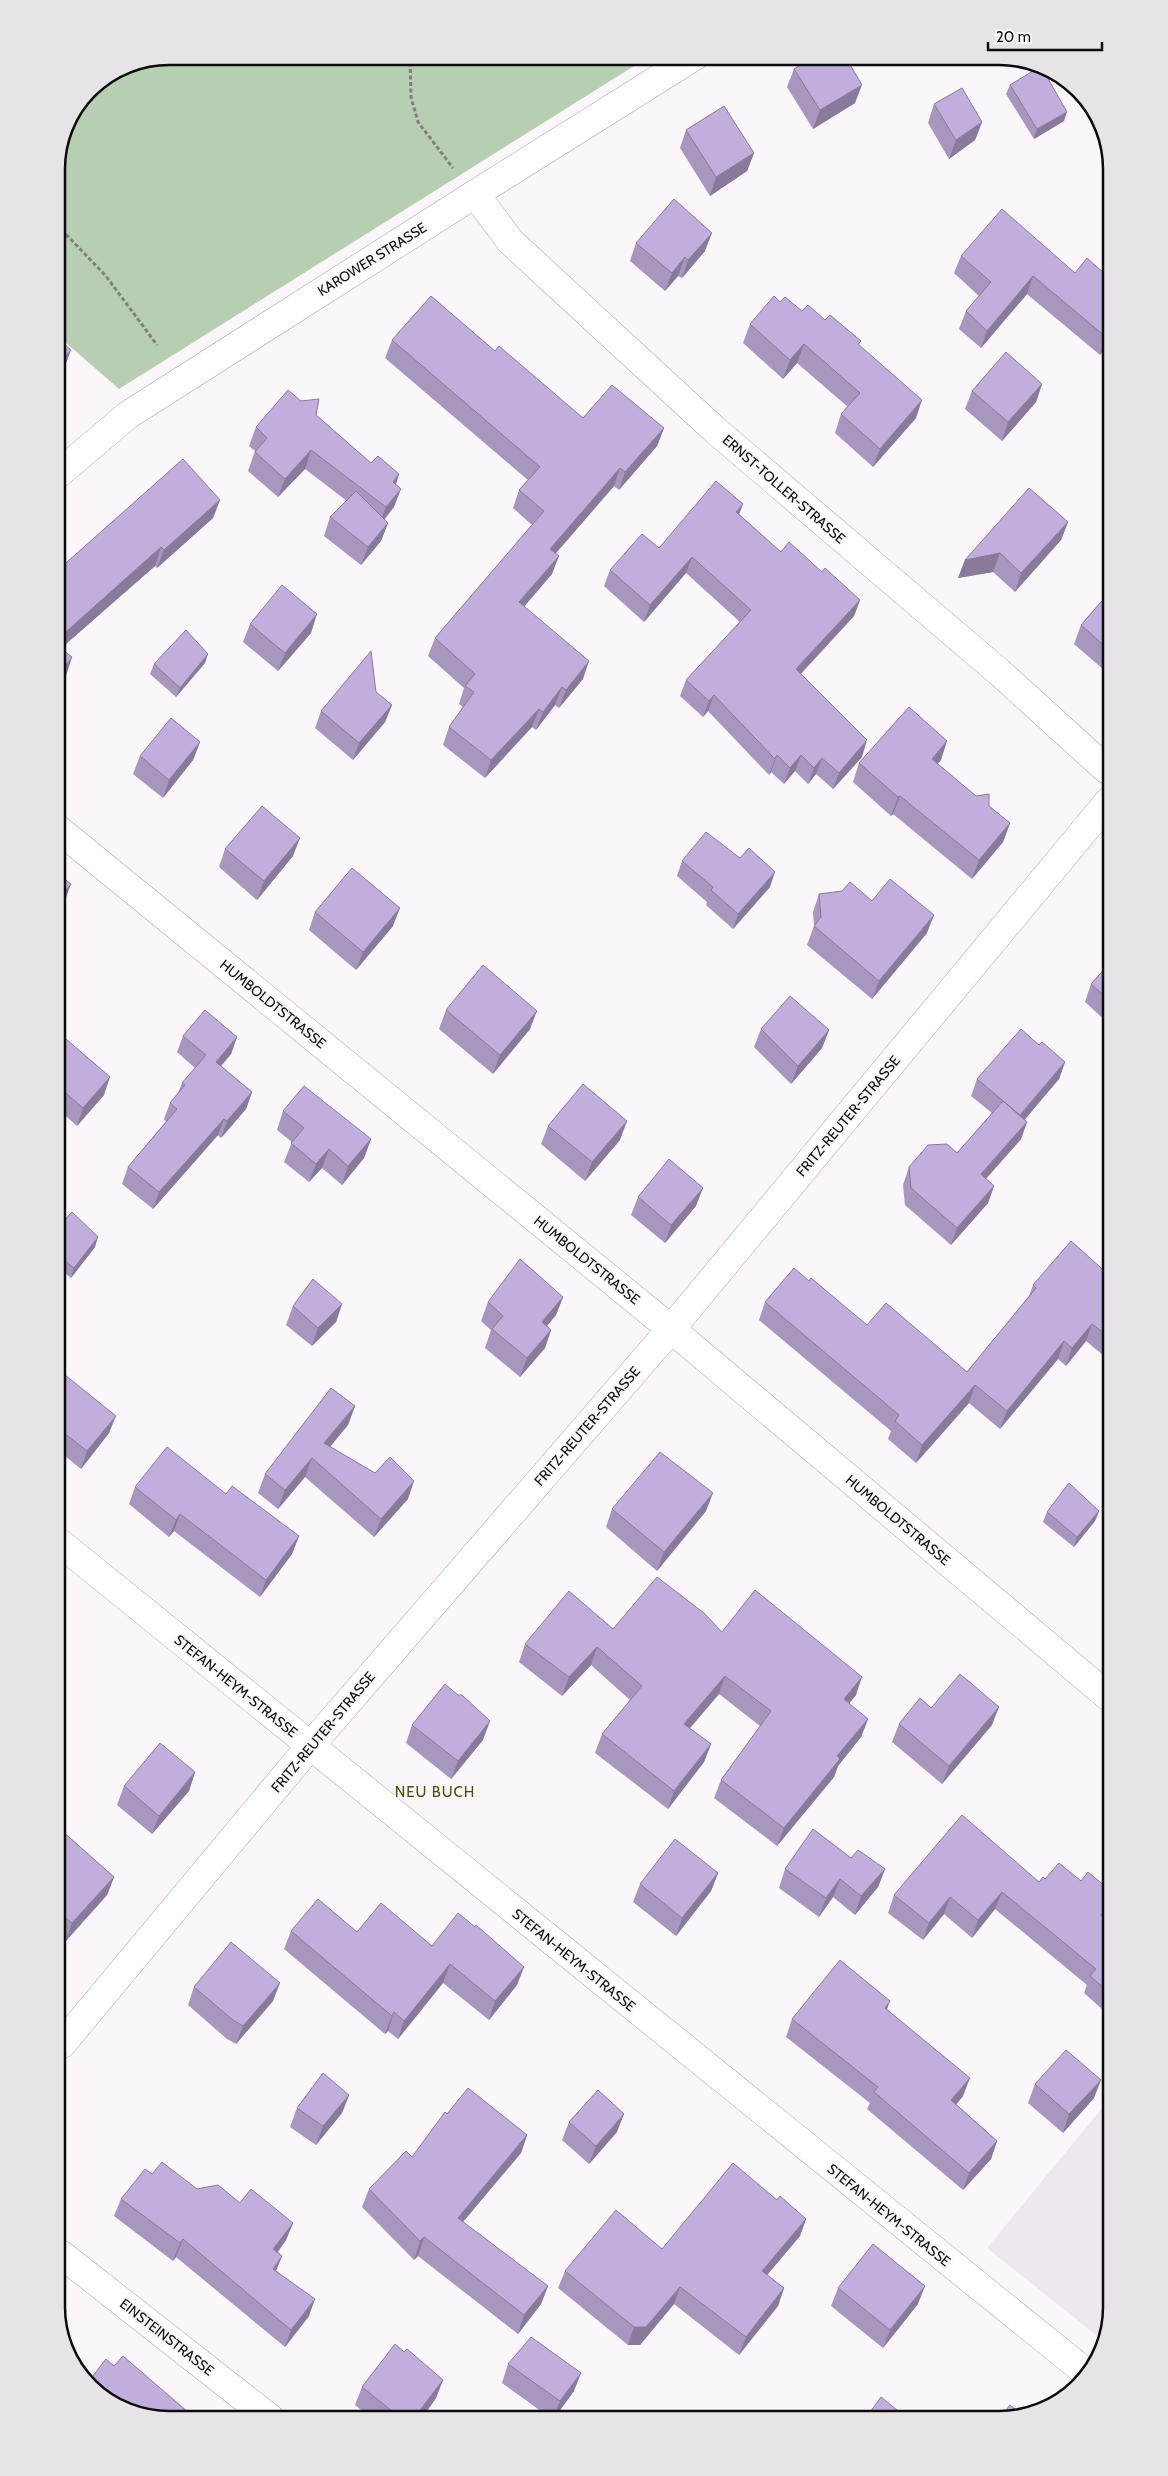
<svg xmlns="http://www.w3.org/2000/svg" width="1168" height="2476" viewBox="0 0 1168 2476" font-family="Cabin,sans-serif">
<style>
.built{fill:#eee7f0}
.green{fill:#b8ceb3}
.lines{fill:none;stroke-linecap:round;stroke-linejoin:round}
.street-casing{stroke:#aba8ab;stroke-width:29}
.path{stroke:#817e81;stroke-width:3;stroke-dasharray:4 2.5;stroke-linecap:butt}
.street{stroke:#fff;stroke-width:28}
.wall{fill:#a796bd}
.shaded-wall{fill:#887a9a}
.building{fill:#c2aedc;stroke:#887a9a}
.labels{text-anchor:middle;stroke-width:4;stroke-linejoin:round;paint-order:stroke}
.street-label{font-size:14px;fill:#0d0c0d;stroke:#faf6fa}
.neighbourhood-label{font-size:15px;letter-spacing:1px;fill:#4f4a0a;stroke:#faf6fa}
.rim{fill:none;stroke:#0d0c0d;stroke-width:2.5}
</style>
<rect width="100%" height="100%" fill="#faf6fa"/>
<path class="built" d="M1111,2097L1112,2307L1101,2339L987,2248Z"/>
<path class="green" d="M169,56H650L119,389L57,335L56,162L65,125L89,89L126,65Z"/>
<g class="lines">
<g class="street-casing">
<path id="street" d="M475,194L511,242L715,430L999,672L1107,770
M57,475L128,415L475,194L695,56
M58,829L671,1329L1110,1698
M60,1543L1089,2375
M62,2044L310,1746L671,1329L1108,802
M62,2255L271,2419"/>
</g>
<path class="path" d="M410,56L411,97L418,122L453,168
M57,225L106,276L157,345"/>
<use href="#street" class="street"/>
</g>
<path class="wall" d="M1021,62L1032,66L1026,70Z
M794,69L855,103L813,129L787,87Z
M1010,85L1064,121L1034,139L1006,94Z
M934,104L982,122L975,140L949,159L928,123Z
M686,130L754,153L747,171L710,196L680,148Z
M1106,163V174L1103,171Z
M636,243L705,251L682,278L678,276L665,291L630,261Z
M961,256L1075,273L1106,275V347L1100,355L1027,294L981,348L959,329L966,311L979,296L954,273Z
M780,302L825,320L861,341L859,345L916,418L873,467L835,433L841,414L848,407L797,363L783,379L743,343L750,324Z
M392,340L495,351L583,418L664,428L657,446L619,490L614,486L556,553L552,574L524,607L583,679L559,708L555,705L536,730L532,727L485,778L443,745L449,727L463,707L459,704L464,688L428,656L435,638L532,525L513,508L519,490L528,480L385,358Z
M1042,384L1036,402L1002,441L965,409L972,391Z
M316,415L371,463L399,474L396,484L394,507L385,519L388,523L381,541L361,565L324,536L330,517L347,501L305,469L278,497L248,471L255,451L249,446L256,427Z
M220,500L213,518L157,568L155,566L61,648L66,676L58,686V570Z
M739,514L781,552L822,572L860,600L854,616L801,674L862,757L833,789L816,774L808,784L795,771L784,784L771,772L769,775L708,711L703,717L680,696L686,680L740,622L686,573L644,622L604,586L610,570L659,548Z
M1068,522L1061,540L1015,592L993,572L958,578L965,560Z
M1107,595V666L1104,670L1074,644L1081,625Z
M250,624L311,633L278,671L243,642Z
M205,663L176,697L150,674L154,664Z
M376,692L392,705L385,722L353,760L315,728L321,711Z
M200,742L193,760L163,798L133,774L140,756Z
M941,760L937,764L1010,823L1003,842L972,879L893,814L891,816L853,782L859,763Z
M225,849L293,856L257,900L219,867Z
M682,861L770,887L733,929L706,905L707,902L677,876Z
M819,894L872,901L927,933L872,999L807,945L814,926L813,912Z
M315,912L393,926L356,970L309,930Z
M1108,965V1023L1085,1002L1091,984Z
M446,1010L530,1029L493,1074L439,1029Z
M761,1029L829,1030L822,1048L791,1084L754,1047Z
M59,1033L104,1095L77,1126L59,1110Z
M183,1036L237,1037L231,1054L221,1066L252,1092L246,1109L221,1138L218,1135L153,1209L122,1184L128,1167L166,1122L164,1119L170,1103L178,1093L182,1083L195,1068L177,1052Z
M1039,1045L1065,1062L1059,1079L1025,1119L1027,1122L1021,1139L986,1179L994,1186L988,1203L951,1245L905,1205L903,1185L909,1167L957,1153L992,1113L971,1096L977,1079Z
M283,1111L371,1139L364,1158L342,1185L322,1168L309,1182L284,1162L292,1142L277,1130Z
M548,1126L620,1140L585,1181L541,1144Z
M638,1197L696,1206L665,1243L631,1215Z
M59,1226L95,1247L71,1278L59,1268Z
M1109,1275V1360L1086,1341L1066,1366L1058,1359L1000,1429L969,1403L916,1463L888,1439L891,1431L759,1320L765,1302L809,1281L867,1325L967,1372L1029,1296L1033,1285Z
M563,1297L556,1315L547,1326L551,1330L545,1348L520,1377L485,1348L491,1330L481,1321L488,1302Z
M342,1304L336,1322L312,1346L286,1325L293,1306Z
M60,1371L109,1433L81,1469L60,1452Z
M355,1406L348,1425L330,1447L408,1499L374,1537L305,1477L278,1509L258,1493L265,1474Z
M135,1487L226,1494L299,1536L292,1554L260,1597L174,1531L169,1537L129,1504Z
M612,1509L706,1511L657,1571L606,1527Z
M1099,1511L1095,1521L1074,1547L1043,1522L1047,1512Z
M613,1629L722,1632L856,1695L849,1704L868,1719L861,1737L838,1766L834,1777L777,1846L714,1798L721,1780L760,1726L719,1694L690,1728L711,1744L704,1762L668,1809L595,1753L602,1734L630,1700L591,1665L562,1696L519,1662L525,1644Z
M931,1708L992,1725L942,1784L892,1742L899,1724Z
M412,1725L483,1740L451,1779L406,1743Z
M195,1772L189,1791L152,1834L117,1805L124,1786Z
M61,1830L114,1877L107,1895L65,1942L61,1938Z
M851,1858L885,1869L878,1887L855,1915L833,1897L819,1917L779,1888L785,1869Z
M718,1873L711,1891L676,1936L633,1902L640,1884Z
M1045,1879L1110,1913L1105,1919L1111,1924V2017L1084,1993L1087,1985L995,1909L972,1938L944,1914L923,1940L888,1913L894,1895L1039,1882Z
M291,1931L357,1932L432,1946L517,1985L489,2020L443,1983L398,2039L388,2031L385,2034L284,1949Z
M194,1987L273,2001L236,2044L227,2039L188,2005Z
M887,2010L963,2096L956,2104L997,2141L991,2159L963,2190L867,2109L870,2103L786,2037L792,2019Z
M1035,2084L1094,2098L1063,2133L1028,2103Z
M349,2095L342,2113L316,2145L290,2127L297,2108Z
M447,2114L527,2135L521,2153L463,2222L548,2286L541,2304L518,2334L418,2256L414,2260L362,2207L369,2189L412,2157Z
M569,2122L617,2132L589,2164L562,2140Z
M152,2174L240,2203L293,2223L286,2240L278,2252L282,2256L276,2271L309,2316L285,2347L176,2257L173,2261L114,2216L121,2199Z
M777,2200L806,2219L800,2236L767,2275L784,2288L778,2306L739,2355L674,2304L640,2345H628L558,2288L565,2271L662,2249Z
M838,2288L918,2304L883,2348L831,2306Z
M404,2352L443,2380L436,2398L422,2418H371L355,2405L362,2387Z
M508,2364L574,2391L555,2417H549L502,2383Z"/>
<path class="shaded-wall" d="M1028,65L1032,66L1026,70Z
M862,85L855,103L813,129L820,110Z
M1067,112L1064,121L1034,139L1037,129Z
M982,122L975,140L949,159L956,140Z
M754,153L747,171L710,196L716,177Z
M712,233L705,251L682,278L688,260Z
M685,257L678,276L665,291L672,273Z
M1033,276L1027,294L981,348L987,331Z
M1106,337V347L1100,355Z
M804,344L797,363L783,379L790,360Z
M71,350L64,369L57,377V366Z
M1042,384L1036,402L1002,441L1008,422Z
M922,400L916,418L873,467L880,449Z
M664,428L657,446L619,490L625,472Z
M311,450L305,469L278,497L285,479Z
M620,468L614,486L544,567L550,549Z
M399,474L393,493V482Z
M401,489L394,507L379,525L386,507Z
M220,500L213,518L157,568L164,550Z
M743,504L737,520L736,512Z
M1068,522L1061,540L1015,592L1021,573Z
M388,523L381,541L361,565L368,547Z
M161,547L155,566L58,651V639Z
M1000,553L993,572L958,578L965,560Z
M559,556L552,574L512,620L519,602Z
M692,557L686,573L644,622L650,605Z
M860,600L854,616L790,685L796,669Z
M317,614L311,633L278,671L285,653Z
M208,654L205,663L176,697L180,688Z
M72,657L66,676L58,686V676Z
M1107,660V666L1104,670Z
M589,661L583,679L559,708L566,690Z
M562,687L555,705L536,730L543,712Z
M714,695L708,711L703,717L709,701Z
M392,705L385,722L353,760L359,743Z
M539,709L532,727L485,778L491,760Z
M867,740L862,757L833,789L839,773Z
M947,741L941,760L925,778L932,759Z
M200,742L193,760L163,798L169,780Z
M777,755L771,772L769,775L775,759Z
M801,755L795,771L784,784L790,768Z
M822,758L816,774L808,784L814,768Z
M900,796L893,814L891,816L898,797Z
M1010,823L1003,842L972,879L979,860Z
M300,838L293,856L257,900L264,881Z
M775,872L770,887L733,929L738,914Z
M71,884L64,903L58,910V900Z
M400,908L393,926L356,970L363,952Z
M934,915L927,933L872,999L879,981Z
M537,1011L530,1029L493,1074L500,1055Z
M829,1030L822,1048L791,1084L798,1066Z
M237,1037L231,1054L210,1079L216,1062Z
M1065,1062L1059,1079L1014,1132L1020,1116Z
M110,1077L104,1095L77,1126L83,1108Z
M252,1092L246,1109L221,1138L227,1121Z
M224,1119L218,1135L153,1209L159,1192Z
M627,1121L620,1140L585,1181L592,1162Z
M1027,1122L1021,1139L975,1191L981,1174Z
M371,1139L364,1158L342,1185L348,1166Z
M329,1149L322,1168L309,1182L316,1164Z
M994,1186L988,1203L951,1245L957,1228Z
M703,1188L696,1206L665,1243L671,1225Z
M98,1237L95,1247L71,1278L74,1268Z
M563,1297L556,1315L535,1340L542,1322Z
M342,1304L336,1322L312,1346L318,1328Z
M1092,1324L1086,1341L1066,1366L1072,1348Z
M551,1330L545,1348L520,1377L527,1358Z
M1064,1341L1058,1359L1000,1429L1007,1411Z
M975,1385L969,1403L916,1463L922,1445Z
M355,1406L348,1425L317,1462L324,1443Z
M116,1416L109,1433L81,1469L87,1451Z
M312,1458L305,1477L278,1509L285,1490Z
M414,1481L408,1499L374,1537L381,1519Z
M713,1493L706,1511L657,1571L664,1552Z
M1099,1511L1095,1521L1074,1547L1077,1537Z
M180,1514L174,1531L169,1537L176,1520Z
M299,1536L292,1554L260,1597L266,1580Z
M597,1647L591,1665L562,1696L569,1677Z
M725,1676L719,1694L678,1742L684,1724Z
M862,1677L856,1695L837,1718L844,1699Z
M999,1707L992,1725L942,1784L949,1766Z
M868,1719L861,1737L838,1766L834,1777L777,1846L784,1828L837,1756Z
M490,1721L483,1740L451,1779L458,1761Z
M711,1744L704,1762L668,1809L674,1791Z
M195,1772L189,1791L152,1834L159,1816Z
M885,1869L878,1887L855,1915L861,1896Z
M718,1873L711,1891L676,1936L682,1918Z
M114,1877L107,1895L65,1942L72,1923Z
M840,1879L833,1897L819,1917L826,1898Z
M1002,1892L995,1909L972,1938L978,1920Z
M950,1897L944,1914L923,1940L929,1923Z
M1111,1903L1110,1913L1094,1933L1101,1915Z
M450,1964L443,1983L398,2039L404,2021Z
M524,1967L517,1985L489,2020L495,2001Z
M280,1983L273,2001L236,2044L243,2026Z
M890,2001L884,2018L885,2008Z
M394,2012L388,2031L385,2034L392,2016Z
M970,2078L963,2096L945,2118L951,2100Z
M1101,2080L1094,2098L1063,2133L1069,2114Z
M349,2095L342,2113L316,2145L323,2126Z
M624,2114L617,2132L589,2164L596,2146Z
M527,2135L521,2153L451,2236L458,2218Z
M997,2141L991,2159L963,2190L969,2173Z
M806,2219L800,2236L756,2288L762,2271Z
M293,2223L286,2240L267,2266L273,2249Z
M424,2237L418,2256L414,2260L420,2241Z
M183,2239L176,2257L173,2261L180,2243Z
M282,2256L275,2273L273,2269Z
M548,2286L541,2304L518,2334L524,2315Z
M925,2286L918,2304L883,2348L890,2330Z
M680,2287L674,2304L640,2345H628L634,2327Z
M784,2288L778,2306L739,2355L746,2337Z
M315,2299L309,2316L285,2347L291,2330Z
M581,2373L574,2391L555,2417H554L560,2401Z
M443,2380L436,2398L422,2418H414Z"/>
<path class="building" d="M814,56H845L862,85L820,110L794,69Z
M1038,68L1043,70L1067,112L1037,129L1010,85Z
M962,88L982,122L956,140L934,104Z
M724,106L754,153L716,177L686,130Z
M674,199L712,233L688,260L685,257L672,273L636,243Z
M1002,209L1075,273L1087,258L1106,275V337L1033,276L987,331L966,311L991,282L961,256Z
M431,296L495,351L499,346L583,418L612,385L664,428L625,472L620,468L550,549L559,556L519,602L589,661L566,690L562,687L543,712L539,709L491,760L449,727L474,692L465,686L475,674L435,638L544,511L519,490L540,467L392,340Z
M774,296L780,302L785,297L802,311L808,305L825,320L830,315L861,341L858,344L922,400L880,449L841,414L860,393L804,344L790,360L750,324Z
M57,338L71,350L57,366Z
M1006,352L1042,384L1008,422L972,391Z
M288,390L301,401L319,399L316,415L371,463L378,456L399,474L393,482L401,489L386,507L311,450L285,479L255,452L267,438L256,427Z
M183,459L220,500L164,550L161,547L58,639V598L65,589L58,581V570Z
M716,481L743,504L736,512L781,552L789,542L822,572L825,568L860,600L796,669L867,740L839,773L822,758L814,768L801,755L790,768L777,755L775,759L714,695L709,701L686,680L751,610L692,557L650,605L610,570L642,534L659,548Z
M1029,488L1068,522L1021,573L1000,553L965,560Z
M356,491L388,523L368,547L330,517Z
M282,585L317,614L285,653L250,624Z
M1107,595V648L1081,625Z
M186,630L208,654L180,688L154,664Z
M58,646L72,657L58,676Z
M371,651L376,692L392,705L359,743L321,711Z
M909,707L947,741L932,759L976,796L989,794V806L1010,823L979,860L900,796L898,797L859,763Z
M171,718L200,742L169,780L140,756Z
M262,806L300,838L264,881L225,849Z
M706,832L740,858L749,848L775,872L738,914L711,890L713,887L682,861Z
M352,868L400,908L363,952L315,912Z
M58,874L71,884L58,900Z
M890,879L934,915L879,981L814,926L821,917L819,894L842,891L850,882L872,901Z
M483,965L537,1011L500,1055L446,1010Z
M1108,965V999L1091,984Z
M790,996L829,1030L798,1066L761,1029Z
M205,1010L237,1037L216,1062L252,1092L227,1121L224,1119L159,1192L128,1167L177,1109L170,1103L185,1085L182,1083L206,1055L183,1036Z
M1021,1029L1039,1045L1042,1042L1065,1062L1020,1115L977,1079Z
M59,1033L110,1077L83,1108L60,1088L59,1090Z
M583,1084L627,1121L592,1162L548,1126Z
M304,1086L371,1139L348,1166L329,1149L316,1164L291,1143L304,1128L283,1111Z
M1003,1101L1027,1122L981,1174L994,1186L957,1228L911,1188L909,1167L928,1145L947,1144L957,1153Z
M669,1159L703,1188L671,1225L638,1197Z
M72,1212L98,1237L74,1268L59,1256V1226Z
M1071,1241L1109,1275V1337L1092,1324L1072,1348L1064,1341L1007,1411L975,1385L922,1445L895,1421L899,1415L765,1302L794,1268L809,1281L811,1278L867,1325L886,1303L967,1372L1036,1288L1033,1285Z
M520,1259L563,1297L542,1322L551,1330L527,1358L492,1329L503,1316L488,1302Z
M313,1279L342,1304L318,1328L293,1306Z
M60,1371L116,1416L87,1451L60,1430Z
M331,1388L355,1406L324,1443L375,1473L390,1457L414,1481L381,1519L312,1458L285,1490L265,1474Z
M167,1447L226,1494L232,1486L299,1536L266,1580L180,1514L176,1520L135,1487Z
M660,1452L713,1493L664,1552L612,1509Z
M1069,1483L1099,1511L1077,1537L1047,1512Z
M657,1577L704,1613L722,1632L755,1590L862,1677L844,1699L868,1719L837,1756L840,1759L784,1828L721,1780L771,1711L725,1676L684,1724L711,1744L674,1791L602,1734L642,1686L597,1647L569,1677L525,1644L569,1591L613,1629Z
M960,1674L999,1707L949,1766L899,1724L920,1698L931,1708Z
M445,1684L458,1695H462L490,1721L458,1761L412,1725Z
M160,1743L195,1772L159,1816L124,1786Z
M962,1815L1039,1882L1043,1877L1045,1879L1059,1863L1081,1881L1088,1872L1111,1891V1903L1101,1915L1111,1924V1994L1090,1976L1096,1969L1002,1892L978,1920L950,1897L929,1923L894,1895Z
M813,1829L851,1858L858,1850L885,1869L861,1896L840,1879L826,1898L785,1869Z
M61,1830L114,1877L72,1923L61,1914Z
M675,1839L718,1873L682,1918L640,1884Z
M318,1899L357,1932L381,1903L432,1946L458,1913L475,1927L476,1925L524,1967L495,2001L450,1964L404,2021L394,2012L392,2016L291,1931Z
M231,1942L280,1983L243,2026L233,2020L194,1987Z
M840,1960L890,2001L885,2008L970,2078L951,2100L997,2141L969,2173L874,2092L878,2087L792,2019Z
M1066,2050L1101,2080L1069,2114L1035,2084Z
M323,2073L349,2095L323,2126L297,2108Z
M468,2088L527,2135L458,2218L548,2286L524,2315L424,2237L420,2241L369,2189L406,2151L412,2157L445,2112L447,2114Z
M598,2090L624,2114L596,2146L569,2122Z
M162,2162L197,2189L218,2185L240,2203L251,2189L293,2223L273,2249L282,2256L273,2269L315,2299L291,2330L183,2239L180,2243L121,2199L145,2169L152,2174Z
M733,2163L777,2200L780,2196L806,2219L762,2271L784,2288L746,2337L680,2287L646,2327H634L565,2271L616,2210L662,2249Z
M873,2244L925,2286L890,2330L838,2288Z
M531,2337L581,2373L560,2401L508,2364Z
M395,2344L404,2352L407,2349L443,2380L414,2418H401L362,2387Z
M123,2356L196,2419H161L100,2396L89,2381L106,2359L114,2366Z
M881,2397L903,2415H868Z
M1010,2405L1021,2414H1003Z"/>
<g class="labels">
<g class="street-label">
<text transform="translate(372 259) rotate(-32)" y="5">KAROWER STRASSE</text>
<text transform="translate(784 489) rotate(41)" y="5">ERNST-TOLLER-STRASSE</text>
<text transform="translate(273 1004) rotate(39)" y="5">HUMBOLDTSTRASSE</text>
<text transform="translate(848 1116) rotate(-50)" y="5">FRITZ-REUTER-STRASSE</text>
<text transform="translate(587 1260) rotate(39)" y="5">HUMBOLDTSTRASSE</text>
<text transform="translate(587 1426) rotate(-49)" y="5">FRITZ-REUTER-STRASSE</text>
<text transform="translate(898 1520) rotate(40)" y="5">HUMBOLDTSTRASSE</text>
<text transform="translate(236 1686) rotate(39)" y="5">STEFAN-HEYM-STRASSE</text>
<text transform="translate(323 1732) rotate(-50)" y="5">FRITZ-REUTER-STRASSE</text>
<text transform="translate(574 1960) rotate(39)" y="5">STEFAN-HEYM-STRASSE</text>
<text transform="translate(889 2215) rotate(39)" y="5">STEFAN-HEYM-STRASSE</text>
<text transform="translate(167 2337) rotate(38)" y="5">EINSTEINSTRASSE</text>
</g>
<g class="neighbourhood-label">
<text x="435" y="1797">NEU BUCH</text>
</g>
</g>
<path d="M0 0H1168V2476H0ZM169 65H999A104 104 0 0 1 1103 169V2307A104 104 0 0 1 999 2411H169A104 104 0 0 1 65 2307V169A104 104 0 0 1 169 65Z" fill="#e7e3e7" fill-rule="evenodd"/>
<path class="rim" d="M169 65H999A104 104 0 0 1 1103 169V2307A104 104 0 0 1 999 2411H169A104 104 0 0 1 65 2307V169A104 104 0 0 1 169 65Z"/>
<path d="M988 42v8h114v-8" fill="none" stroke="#0d0c0d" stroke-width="2.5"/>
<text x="996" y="42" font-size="15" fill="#0d0c0d" stroke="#faf6fa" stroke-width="4" paint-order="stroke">20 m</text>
</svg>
